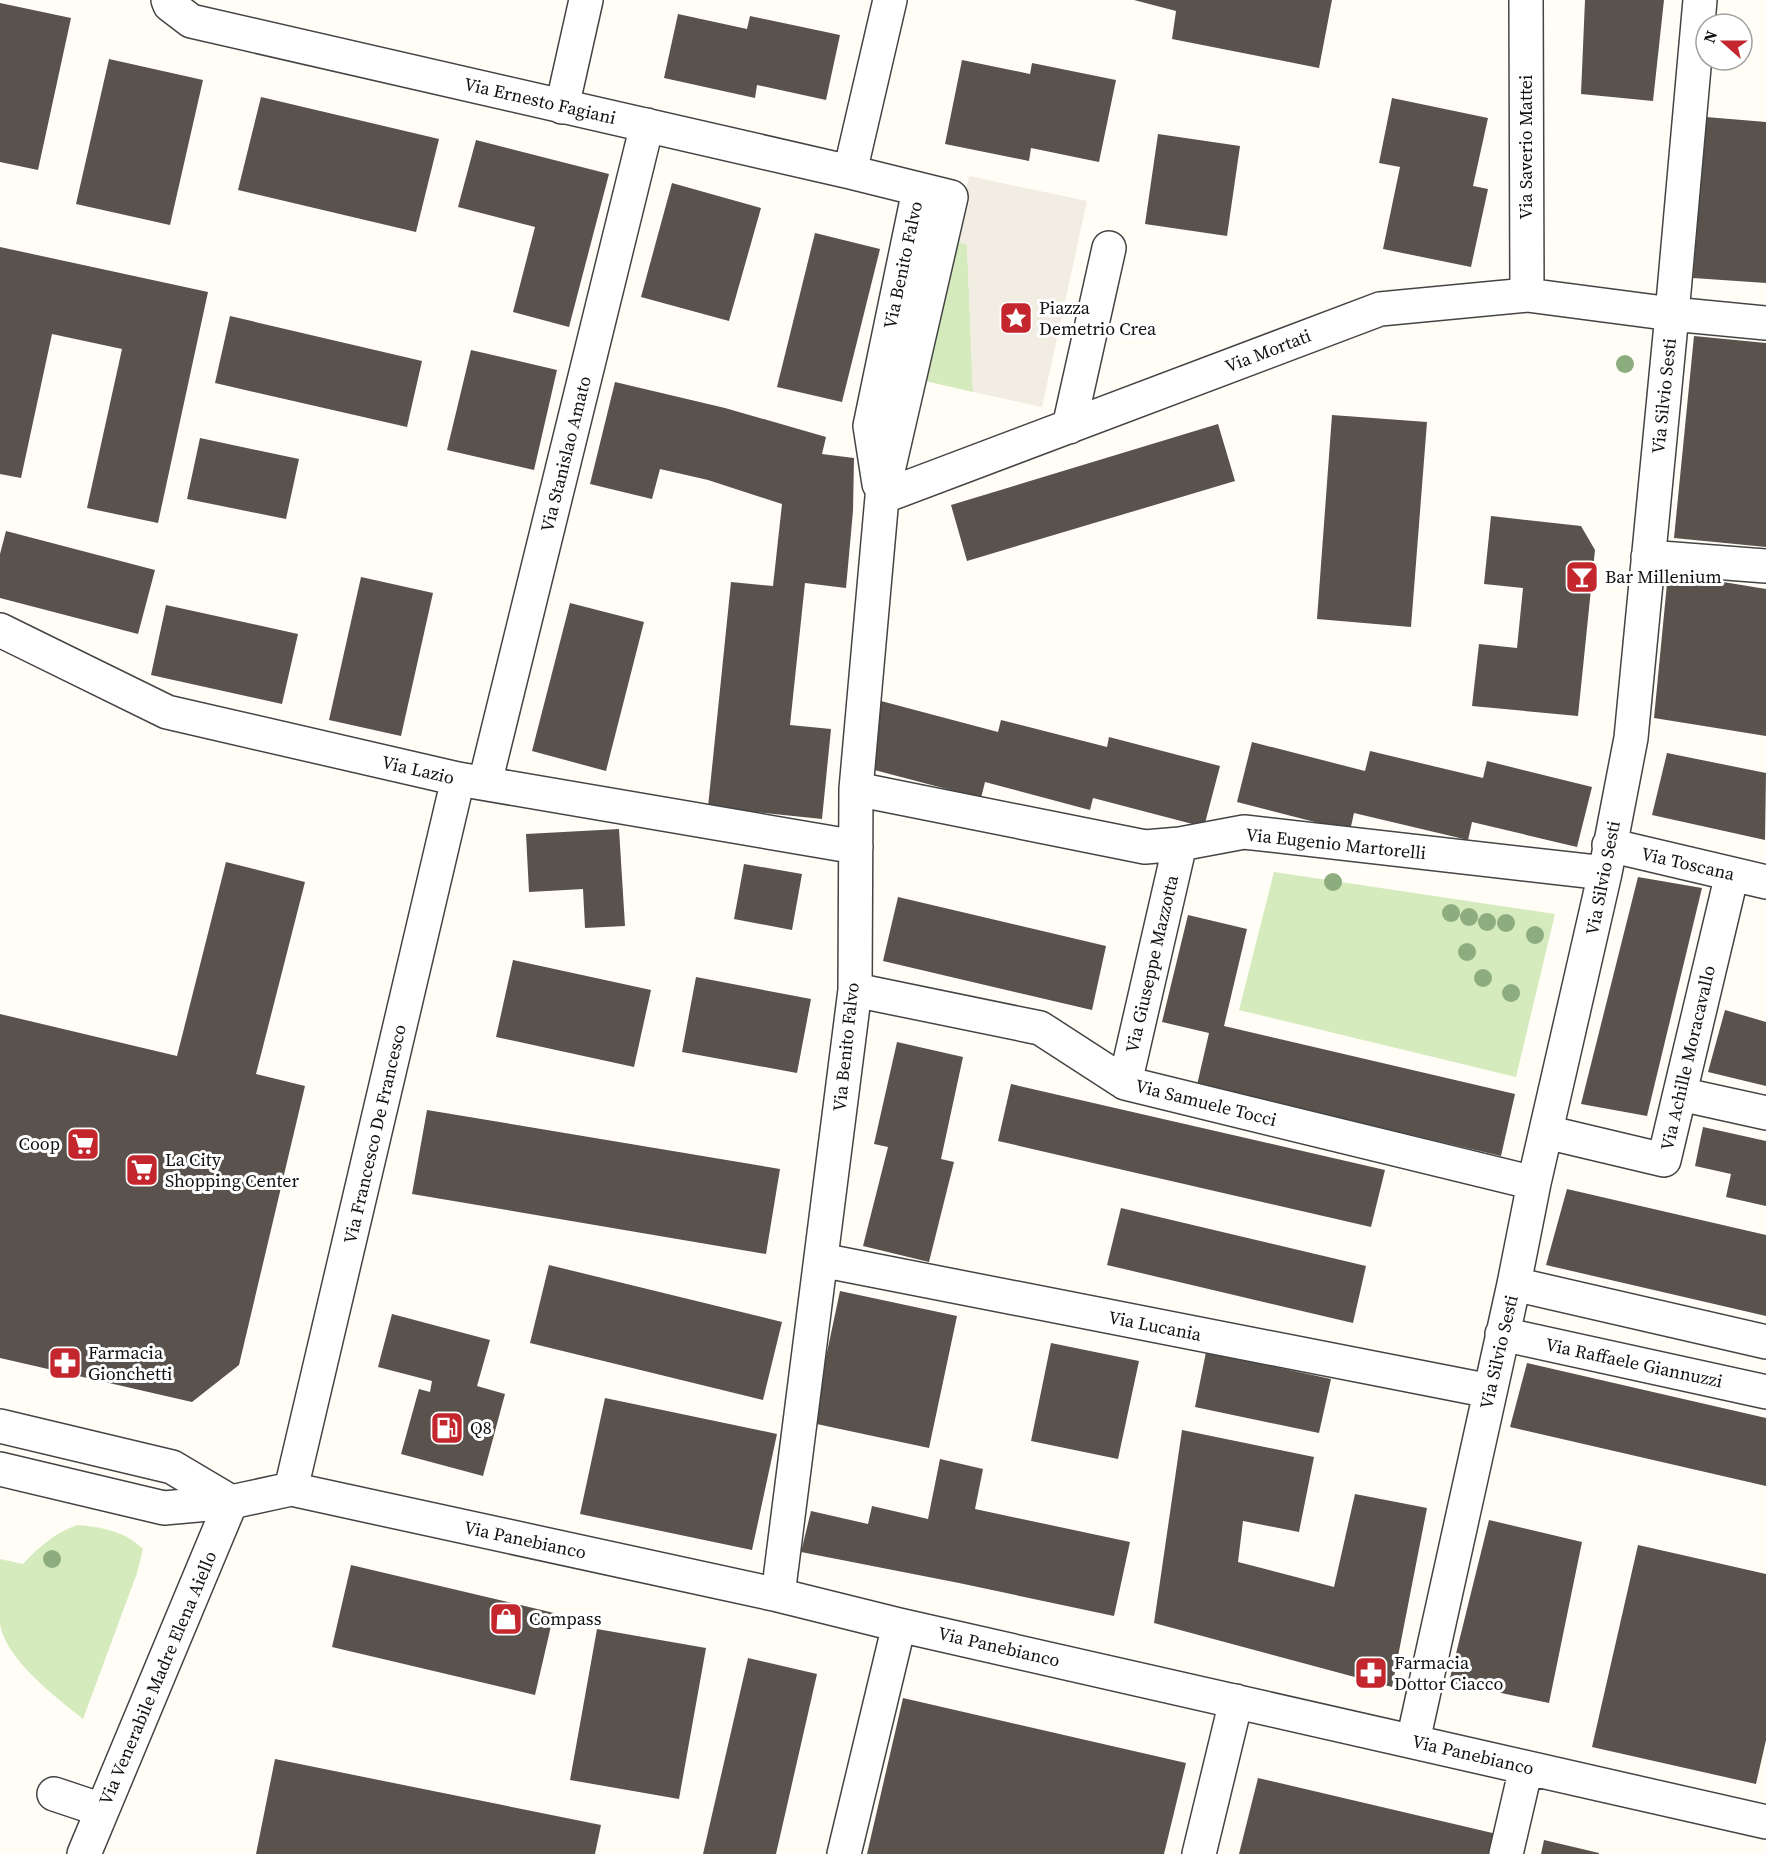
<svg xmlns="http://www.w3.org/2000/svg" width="1766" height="1854" viewBox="0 0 1766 1854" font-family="'Source Serif 4',serif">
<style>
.green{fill:#d5ebbd}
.plaza{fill:#f1ede2}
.building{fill:#5a524d}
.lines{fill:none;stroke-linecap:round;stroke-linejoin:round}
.minor-casing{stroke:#444;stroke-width:36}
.minor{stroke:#fff;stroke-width:33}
.tree{fill:#8dad7f}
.labels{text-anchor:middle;stroke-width:6;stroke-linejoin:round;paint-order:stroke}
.street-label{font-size:18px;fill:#111;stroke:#fff}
.poi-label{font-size:18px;fill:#111;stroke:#fff;text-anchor:start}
</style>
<rect width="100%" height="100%" fill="#fffdf5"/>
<path class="green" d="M955,241L967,244L973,392L925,381Z
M1274,872L1555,914L1516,1077L1239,1010Z
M77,1525C101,1527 125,1531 143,1549L137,1573L83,1719C57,1698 5,1659 0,1624C0,1603 0,1580 0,1559L23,1564C39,1547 55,1533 77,1525Z"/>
<path class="plaza" d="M969,176L1087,201L1042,407L973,392L967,245L955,241Z"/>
<path class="building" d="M1134,0H1332L1319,68L1172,39L1176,11Z
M1585,0H1664L1653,101L1581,94Z
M0,3L71,18L38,170L0,162Z
M678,14L747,29L750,16L840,35L826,100L757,85L755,98L664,78Z
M109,59L203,80L170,225L76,204Z
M962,60L1030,74L1032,63L1116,80L1099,162L1031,148L1029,161L945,144Z
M261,97L439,139L416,232L238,190Z
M1392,98L1488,118L1473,186L1488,189L1471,267L1383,249L1400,167L1379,163Z
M1706,117L1766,122V283L1693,278Z
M1158,134L1240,146L1227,236L1145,224Z
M476,140L609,174L569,327L513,312L535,227L458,207Z
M672,183L761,208L729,321L641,297Z
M815,233L880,249L842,402L777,387Z
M0,247L208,292L158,523L87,508L122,349L52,334L21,478L0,474Z
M230,316L422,361L407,427L215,383Z
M1694,336L1766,343V547L1674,538Z
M471,350L557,370L534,470L447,450Z
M615,382L725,408L826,437L822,454L854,458L853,511L846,588L805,583L790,725L831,729L822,819L708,807L731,582L773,586L782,504L708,480L660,469L652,499L590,484Z
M1332,415L1427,422L1411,627L1317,619Z
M1218,424L1235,481L967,561L951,505Z
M200,438L299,459L286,519L187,499Z
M1491,516L1581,526L1595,550L1578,716L1472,706L1479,644L1517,648L1523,588L1484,584Z
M6,531L155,570L138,634L0,598V554Z
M1668,573L1766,589V736L1654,718Z
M361,577L433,593L401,736L329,720Z
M570,603L644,622L606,771L532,751Z
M166,605L298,634L282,704L151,675Z
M881,701L998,732L1001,720L1107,747L1109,737L1220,766L1204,827L1093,798L1090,810L985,782L981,798L863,767Z
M1252,742L1365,771L1370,751L1483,778L1487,761L1592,787L1577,847L1472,822L1468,840L1354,813L1350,831L1237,802Z
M1667,753L1766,773L1765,840L1652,815Z
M619,829L625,926L585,928L583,889L529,892L526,834Z
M226,862L305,882L256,1074L305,1086L239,1365L192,1402L0,1358V1014L177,1056Z
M744,864L802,874L792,930L734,919Z
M1638,877L1702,888L1647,1116L1581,1104Z
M898,897L1106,946L1092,1010L883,961Z
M1188,915L1247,929L1224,1026L1515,1094L1501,1156L1197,1085L1209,1033L1162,1022Z
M513,960L651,990L634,1067L496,1037Z
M696,977L811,999L797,1073L682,1052Z
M1725,1010L1766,1022V1086L1708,1072Z
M897,1042L963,1057L941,1159L954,1162L929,1262L863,1246L888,1147L874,1144Z
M1011,1084L1385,1170L1371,1227L998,1141Z
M427,1110L780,1169L766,1254L412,1194Z
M1703,1127L1766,1141V1206L1726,1197L1731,1174L1695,1166Z
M1567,1189L1766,1235V1316L1546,1265Z
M1121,1208L1366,1266L1353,1323L1107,1265Z
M549,1265L782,1322L763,1400L530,1343Z
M840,1291L957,1316L929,1448L812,1423Z
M392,1314L490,1340L477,1386L505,1394L483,1476L401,1454L419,1389L430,1392L432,1381L378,1367Z
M1051,1343L1139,1361L1118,1459L1031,1441Z
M1206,1352L1331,1379L1319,1433L1195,1407Z
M1527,1363L1766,1418V1486L1510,1427Z
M605,1398L777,1434L752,1550L580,1514Z
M1182,1430L1314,1457L1299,1532L1243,1521L1238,1562L1334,1587L1355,1494L1427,1508L1392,1687L1154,1623Z
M940,1459L983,1469L975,1509L1130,1542L1114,1616L959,1583L801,1552L811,1511L868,1524L872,1506L928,1519Z
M1489,1520L1582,1542L1549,1703L1449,1682Z
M1638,1545L1766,1574V1740L1756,1784L1592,1747Z
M351,1565L554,1613L535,1695L332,1647Z
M597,1629L706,1648L679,1799L570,1780Z
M748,1658L817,1674L776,1854H703Z
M903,1698L1186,1763L1164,1854H867Z
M275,1759L601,1825L595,1854H256Z
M1258,1778L1501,1835L1496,1854H1239Z
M1544,1840L1599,1853V1854H1541Z"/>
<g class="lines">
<g class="minor-casing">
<path id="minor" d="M168,0L170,5L191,21L850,172L951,197L882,497L856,789L855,990L778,1595
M1526,0L1527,295
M562,107L586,0
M850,172L890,0
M1069,427L1109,248
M879,484L870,426L919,190
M882,497L1380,309L1527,295L1672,314L1766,323
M1648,557L1766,566
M0,630L167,712L458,779L856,847
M485,783L647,125
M856,789L1145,847L1180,844L1244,832L1605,873
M1609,845L1766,882
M855,990L1040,1028L1125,1083L1534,1183
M1125,1083L1180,844
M1680,1094L1766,1113
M1546,1132L1664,1160L1732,874
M821,1260L1490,1391
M1514,1284L1766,1342
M1502,1334L1766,1392
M0,1426L172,1467L231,1502
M0,1469L164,1508L231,1502L291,1489L778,1595L899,1625L1766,1822
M291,1489L458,779
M1413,1741L1514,1284L1534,1183L1605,873L1631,738L1672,314L1700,0
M54,1794L102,1810
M84,1854L231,1502
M844,1854L899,1625
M1199,1854L1236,1701
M1506,1854L1526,1768"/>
</g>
<use href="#minor" class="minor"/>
</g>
<g class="tree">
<circle cx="1625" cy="364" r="9"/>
<circle cx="1333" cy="882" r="9"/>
<circle cx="1451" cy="913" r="9"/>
<circle cx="1469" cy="917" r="9"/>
<circle cx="1487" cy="922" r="9"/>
<circle cx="1506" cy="923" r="9"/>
<circle cx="1535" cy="935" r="9"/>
<circle cx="1467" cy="952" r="9"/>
<circle cx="1483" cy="978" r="9"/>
<circle cx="1511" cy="993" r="9"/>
<circle cx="52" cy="1559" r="9"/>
</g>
<defs>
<g id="sight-square" transform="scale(1.725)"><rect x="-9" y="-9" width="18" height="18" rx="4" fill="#c4262e" stroke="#fff"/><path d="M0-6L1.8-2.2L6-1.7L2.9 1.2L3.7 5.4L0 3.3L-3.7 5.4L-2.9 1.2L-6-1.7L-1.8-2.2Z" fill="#fff"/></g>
<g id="bar-square" transform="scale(1.725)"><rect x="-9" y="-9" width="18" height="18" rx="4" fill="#c4262e" stroke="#fff"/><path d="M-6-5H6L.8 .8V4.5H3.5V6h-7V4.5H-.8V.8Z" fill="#fff"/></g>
<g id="supermarket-square" transform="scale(1.725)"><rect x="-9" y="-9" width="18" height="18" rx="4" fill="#c4262e" stroke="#fff"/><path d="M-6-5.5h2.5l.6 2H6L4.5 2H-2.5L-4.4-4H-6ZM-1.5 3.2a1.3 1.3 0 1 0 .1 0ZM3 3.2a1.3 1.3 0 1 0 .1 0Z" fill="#fff"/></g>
<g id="pharmacy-square" transform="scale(1.725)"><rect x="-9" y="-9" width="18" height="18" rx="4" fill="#c4262e" stroke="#fff"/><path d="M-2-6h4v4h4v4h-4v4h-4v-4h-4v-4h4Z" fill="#fff"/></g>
<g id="fuel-square" transform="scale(1.725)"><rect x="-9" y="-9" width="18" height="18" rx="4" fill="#c4262e" stroke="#fff"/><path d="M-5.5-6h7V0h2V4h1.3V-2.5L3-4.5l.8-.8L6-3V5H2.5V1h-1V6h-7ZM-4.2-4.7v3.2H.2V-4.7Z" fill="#fff"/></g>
<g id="shop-square" transform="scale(1.725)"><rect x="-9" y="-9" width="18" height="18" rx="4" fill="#c4262e" stroke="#fff"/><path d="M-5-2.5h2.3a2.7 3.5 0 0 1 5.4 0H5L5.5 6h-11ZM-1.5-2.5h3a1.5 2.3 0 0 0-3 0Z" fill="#fff"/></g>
</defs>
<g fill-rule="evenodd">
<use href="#sight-square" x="1016" y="318"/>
<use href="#bar-square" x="1582" y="577"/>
<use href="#supermarket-square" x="83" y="1144"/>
<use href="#supermarket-square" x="142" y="1170"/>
<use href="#pharmacy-square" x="65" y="1363"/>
<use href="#fuel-square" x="447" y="1428"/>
<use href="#shop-square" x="506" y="1619"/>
<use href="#pharmacy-square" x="1371" y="1673"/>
</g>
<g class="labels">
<g class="street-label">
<text transform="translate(540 101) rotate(13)" y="6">Via Ernesto Fagiani</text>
<text transform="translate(1526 147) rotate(-90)" y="6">Via Saverio Mattei</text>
<text transform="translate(903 265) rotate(-78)" y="6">Via Benito Falvo</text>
<text transform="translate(1268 351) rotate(-21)" y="6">Via Mortati</text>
<text transform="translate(1664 396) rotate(-84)" y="6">Via Silvio Sesti</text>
<text transform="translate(566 454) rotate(-76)" y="6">Via Stanislao Amato</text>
<text transform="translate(418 770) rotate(13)" y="6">Via Lazio</text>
<text transform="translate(1336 844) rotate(6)" y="6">Via Eugenio Martorelli</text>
<text transform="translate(1688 864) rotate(13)" y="6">Via Toscana</text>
<text transform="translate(1603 878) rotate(-79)" y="6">Via Silvio Sesti</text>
<text transform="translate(1152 964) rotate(-77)" y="6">Via Giuseppe Mazzotta</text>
<text transform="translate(846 1047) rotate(-84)" y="6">Via Benito Falvo</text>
<text transform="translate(1688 1058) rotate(-77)" y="6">Via Achille Moracavallo</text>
<text transform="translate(1206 1103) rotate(14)" y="6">Via Samuele Tocci</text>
<text transform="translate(375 1134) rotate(-77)" y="6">Via Francesco De Francesco</text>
<text transform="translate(1155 1326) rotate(11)" y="6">Via Lucania</text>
<text transform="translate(1499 1352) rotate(-77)" y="6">Via Silvio Sesti</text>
<text transform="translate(1634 1363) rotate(12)" y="6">Via Raffaele Giannuzzi</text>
<text transform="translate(525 1540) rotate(12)" y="6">Via Panebianco</text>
<text transform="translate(999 1647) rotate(13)" y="6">Via Panebianco</text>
<text transform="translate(158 1678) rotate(-67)" y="6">Via Venerabile Madre Elena Aiello</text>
<text transform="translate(1473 1755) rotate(13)" y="6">Via Panebianco</text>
</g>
<g class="poi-label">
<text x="1039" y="314">Piazza<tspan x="1039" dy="21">Demetrio Crea</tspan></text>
<text x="1605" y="583">Bar Millenium</text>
<text x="60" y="1150" text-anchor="end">Coop</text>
<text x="165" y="1166">La City<tspan x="165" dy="21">Shopping Center</tspan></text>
<text x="88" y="1359">Farmacia<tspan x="88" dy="21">Gionchetti</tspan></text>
<text x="470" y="1434">Q8</text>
<text x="529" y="1625">Compass</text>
<text x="1394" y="1669">Farmacia<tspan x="1394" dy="21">Dottor Ciacco</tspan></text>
</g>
</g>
<g transform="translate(1724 42) rotate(291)"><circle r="28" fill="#ffffff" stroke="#a0a0a0" stroke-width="1.5"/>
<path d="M0-4.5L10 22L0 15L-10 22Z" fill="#c4262e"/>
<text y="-9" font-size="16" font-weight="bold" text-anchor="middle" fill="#111111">N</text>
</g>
</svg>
